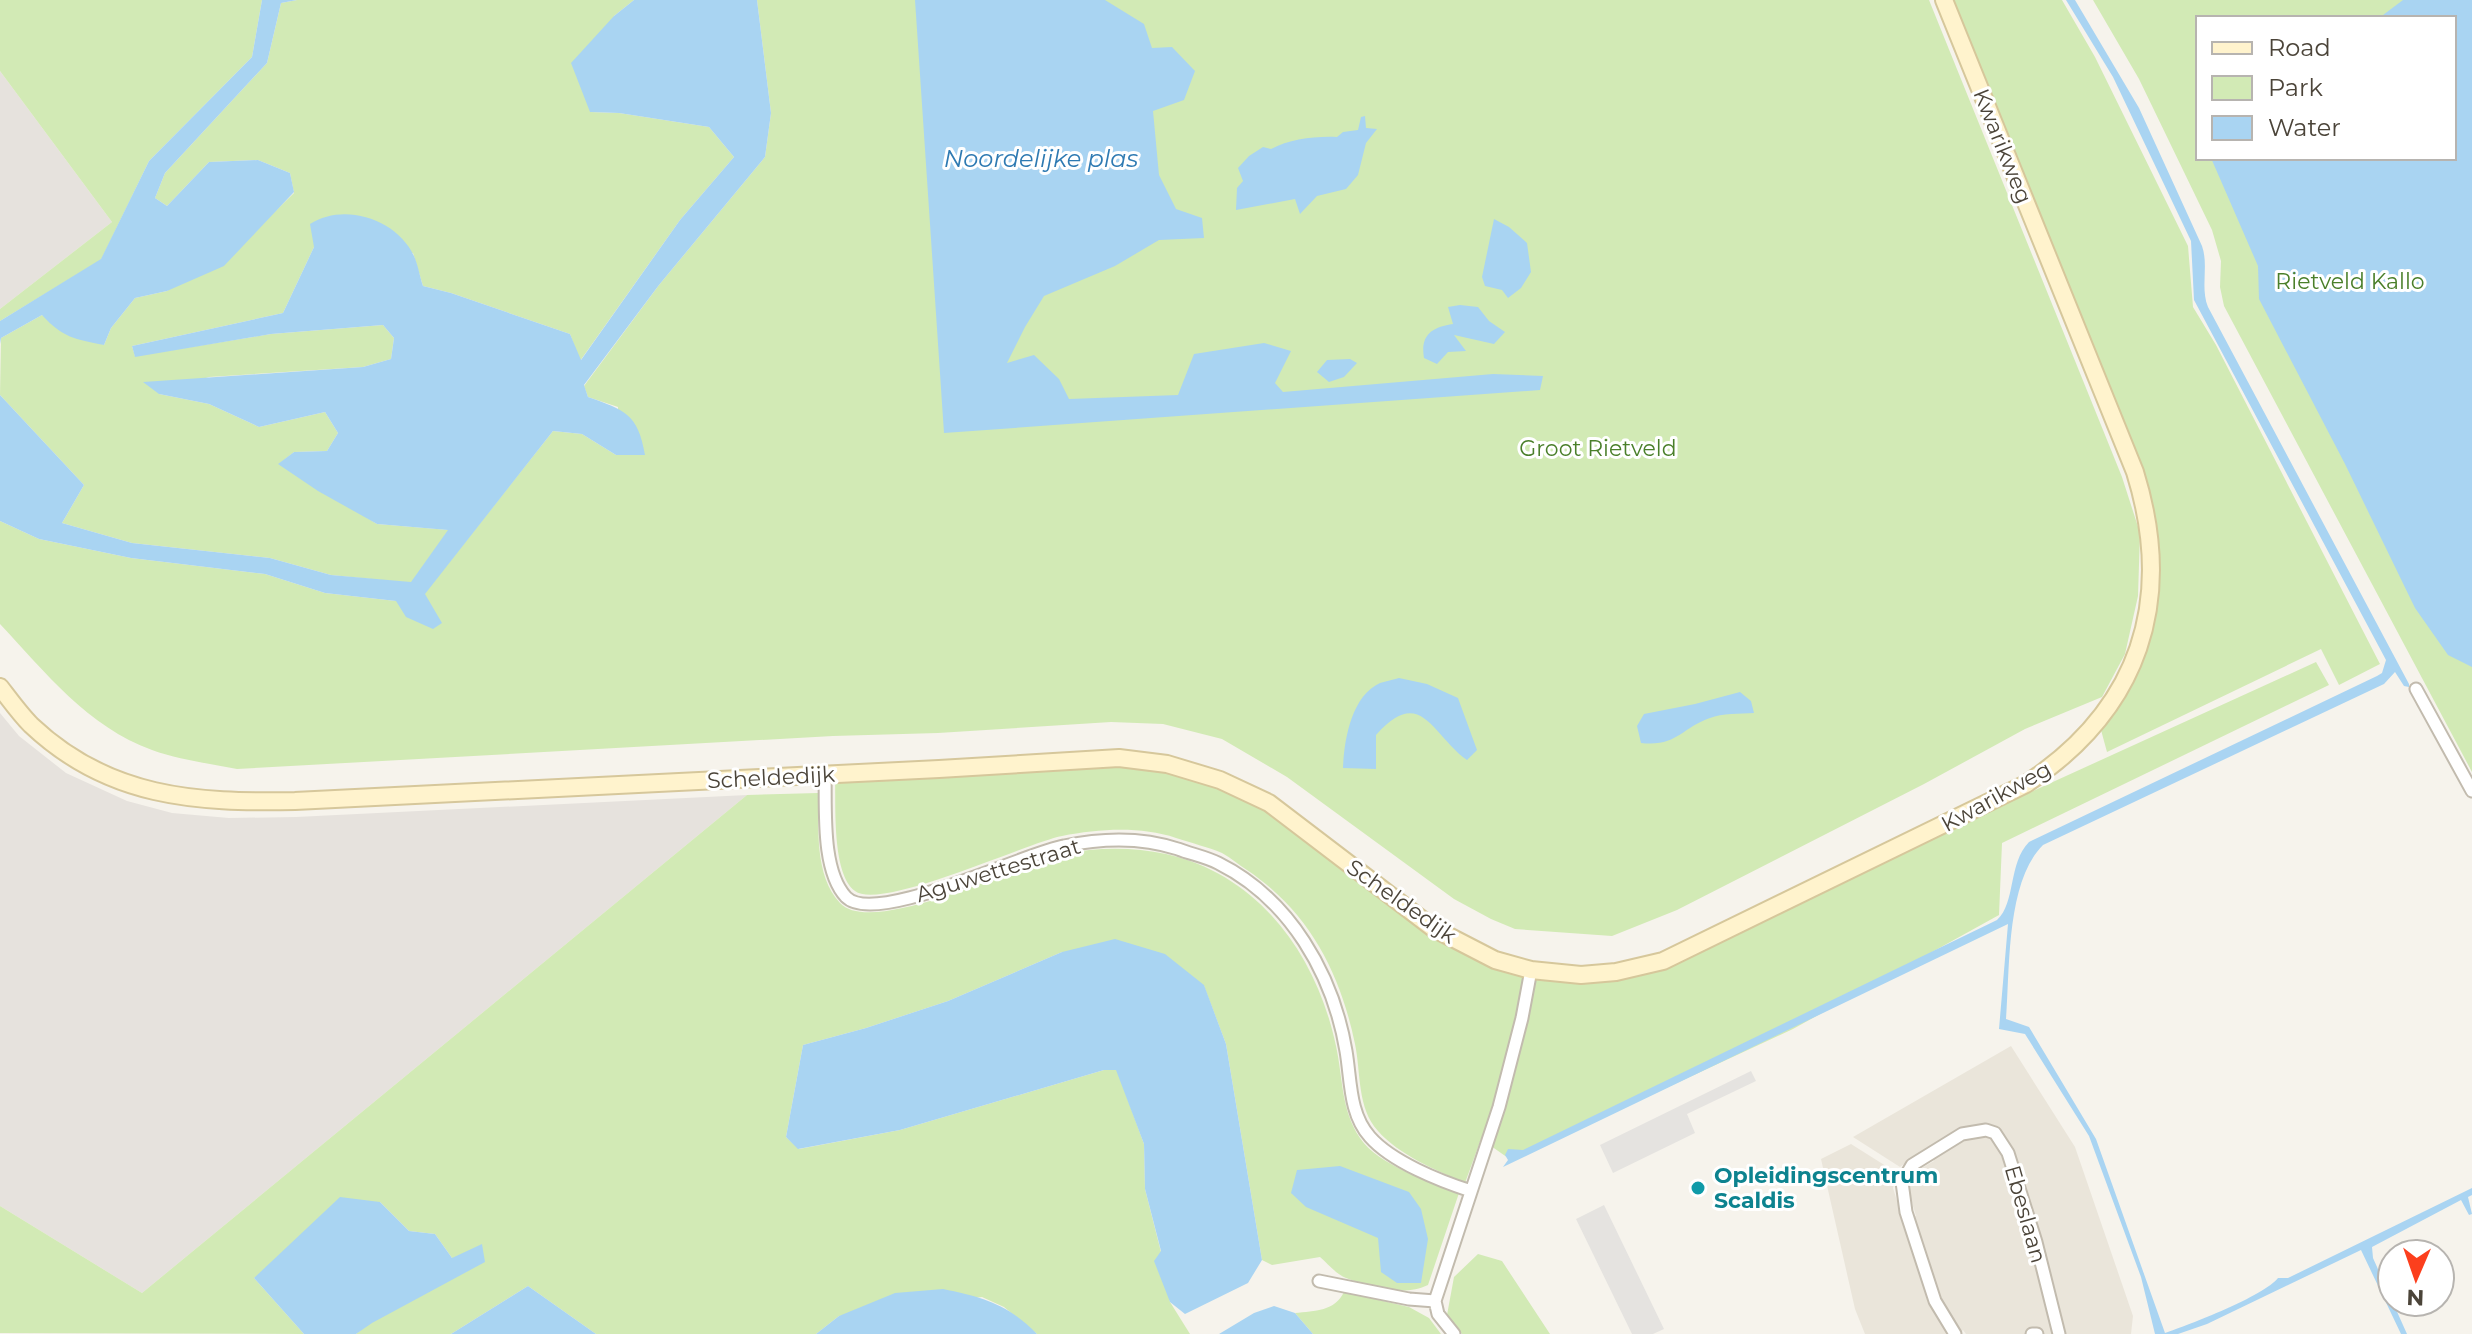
<svg xmlns="http://www.w3.org/2000/svg" width="2472" height="1334" viewBox="0 0 2472 1334" font-family="Montserrat,sans-serif">
<style>
.residential{fill:#eae5da}
.industrial{fill:#e6e2dd}
.green{fill:#d2eab5;fill-rule:evenodd}
.parking{fill:#e5e3e0}
.water{fill:#a9d4f2}
.lines{fill:none;stroke-linecap:round;stroke-linejoin:round}
.street-casing{stroke:#c2bbae;stroke-width:15}
.secondary-casing{stroke:#d6c79b;stroke-width:20}
.street{stroke:#fff;stroke-width:11}
.secondary{stroke:#fff3cd;stroke-width:16}
.culture-dot{fill:#0f9aa8;stroke:#fff;stroke-width:3}
.labels{text-anchor:middle;stroke-width:6;stroke-linejoin:round;paint-order:stroke}
.street-label{font-size:22px;fill:#4b4439;stroke:#fff}
.park-label{font-size:22px;fill:#4a7f2a;stroke:#fff}
.culture-label{font-size:22px;font-weight:bold;fill:#0d838f;stroke:#fff;text-anchor:start}
.water-label{font-size:24px;font-style:italic;fill:#2e7ab2;stroke:#fff}
</style>
<rect width="100%" height="100%" fill="#f6f3ec"/>
<path class="residential" d="M2011,1046L2075,1147L2133,1316L2131,1334H1966L1963,1330L1959,1334H1865L1855,1309L1821,1159L1851,1144L1897,1173L1893,1188L1903,1220L1916,1216L1910,1196V1184L1918,1170L1934,1161L1927,1147L1900,1167L1853,1137Z"/>
<path class="industrial" d="M0,71L112,222L0,309Z
M0,713L19,736L66,773L127,801L172,813L229,818L296,817L747,795L142,1293L0,1206Z"/>
<path class="green" d="M0,0H262L252,57L149,161L101,260L0,321V309L112,222L0,71Z
M297,0H634L614,16L590,112L619,113L709,127L734,157L680,220L580,361L570,334L451,293L423,286L413,253L314,247L283,313L132,346L135,356L271,334L383,325L394,338L391,359L363,367L209,377L159,394L209,404L259,427L325,412L338,433L327,451L294,452L279,464L377,524L449,530L411,583L331,575L270,558L132,543L62,523L84,485L0,395L1,338L42,315L104,345L111,328L135,298L167,291L261,225L294,193L290,173L258,160L209,162L167,206L155,198L165,173L267,63L281,3Z
M757,0H1929L2122,477L2140,533L2138,596L2125,654L2102,697L2025,729L1924,784L1677,910L1612,936L1515,929L1491,919L1454,899L1287,777L1222,739L1163,724L1111,722L938,733L833,736L237,769C208,763 179,760 152,750C88,727 45,672 0,624V521L39,539L131,558L265,574L325,593L396,601L424,594L553,431L582,434L616,455L618,407L588,397L584,386L659,285L765,157L771,113Z
M1952,0H2062L2095,57L2188,246L2193,307L2216,345L2380,664L2339,685L2321,649L2107,752L2101,730C2163,649 2172,565 2142,470Z
M2093,0H2472V772L2224,306L2220,287L2221,261L2212,230L2139,79ZM2198,18H2454V158H2198Z
M2316,662L2329,685L2002,843L1999,915L1793,1029L1511,1160L1481,1139L1465,1183C1436,1170 1399,1155 1378,1131C1357,1108 1361,1073 1355,1044C1340,972 1309,912 1247,870C1239,865 1231,858 1222,853C1208,847 1191,843 1176,838C1140,826 1099,829 1062,836C1026,843 881,911 855,891C832,874 836,807 835,781L1119,765L1165,771L1217,787L1265,810L1428,934L1492,967L1530,978L1665,968L1987,812Z
M818,793C819,828 814,875 840,903C872,938 1021,864 1064,854C1097,847 1133,847 1166,854C1260,875 1317,956 1336,1046C1343,1078 1341,1110 1360,1138C1378,1165 1430,1182 1459,1193L1428,1285C1404,1297 1370,1287 1346,1278C1336,1274 1328,1264 1320,1257L1272,1265L1262,1260L1226,1044L1204,986L1062,952L948,1001L866,1028L803,1045L786,1137L799,1149L900,1130L1104,1070H1117L1144,1144L1145,1189L1161,1252L1170,1302L1190,1334H1037L1004,1307L982,1297L839,1316L816,1334H596L528,1286L451,1334H356L452,1258L435,1234L409,1231L380,1202L254,1278L304,1334L0,1333V1206L142,1293L747,795Z
M1478,1254L1502,1261L1550,1334H1462L1447,1315L1454,1277Z
M1344,1292L1409,1307L1429,1318L1441,1334H1313L1295,1313C1315,1311 1335,1311 1344,1292Z"/>
<path class="parking" d="M1751,1071L1756,1081L1687,1114L1695,1133L1613,1173L1600,1145Z
M1604,1205L1664,1329L1653,1334H1632L1576,1219Z"/>
<path class="water" d="M262,0H297L281,3L267,63L165,173L155,198L167,206L209,162L258,160L290,173L294,192L224,266L167,291L135,298L111,328L104,345C75,339 63,338 42,315L1,338L0,344V321L101,259L149,161L252,57Z
M634,0H757L771,113L765,157L659,285L584,385L588,397C625,410 638,414 645,455H616L582,434L553,431L425,594L442,623L433,629L406,617L396,601L325,593L265,574L131,558L39,539L0,521V395L84,485L62,523L132,543L270,558L331,575L411,582L448,530L377,524L318,491L278,464L294,452L327,451L338,433L325,412L259,427L209,404L159,394L143,382L363,367L391,359L394,338L383,325L271,334L135,357L132,346L283,313L314,247L310,224C344,202 397,219 414,256C418,265 420,277 423,286L451,293L570,334L581,360L680,220L734,157L709,127L619,113L590,112L571,63L614,16Z
M915,0H1105L1144,24L1152,48L1172,47L1195,71L1184,100L1153,111L1159,175L1176,209L1202,218L1204,238L1159,240L1115,266L1044,296L1025,327L1007,363L1034,355L1059,379L1069,399L1178,395L1194,354L1264,343L1291,351L1275,383L1283,392L1493,374L1543,376L1540,390L944,433Z
M2066,0H2075L2139,108L2202,246C2209,266 2200,287 2208,307L2409,684V687L2404,686L2395,672L2384,684L2043,845C2006,882 2010,968 2006,1019L2029,1027L2096,1139L2165,1333C2189,1325 2264,1296 2278,1278H2288L2472,1188V1195L2468,1197L2472,1214L2469,1215L2461,1200L2372,1247L2373,1258L2407,1334H2401L2361,1250L2207,1324L2178,1334H2155L2141,1277L2089,1136L2025,1034L1999,1029L2008,924L1503,1167L1508,1160L1505,1155L1508,1149L1523,1150L1997,920C2016,903 2008,863 2029,842L2377,676L2382,673L2386,660L2194,300L2191,241L2113,77Z
M2403,0H2472V667L2448,655L2415,608L2345,464L2259,299L2258,266L2211,158H2454V18H2379Z
M1365,116L1366,128L1377,129L1366,143L1358,175L1346,189L1317,196L1300,214L1295,199L1236,210L1237,188L1243,181L1238,168L1249,156L1263,147L1271,149C1290,139 1315,136 1337,137L1343,132L1358,130L1361,117Z
M1494,219L1509,227L1527,243L1531,272L1521,288L1508,298L1502,290L1485,286L1482,277Z
M1460,305L1478,307L1489,321L1505,332L1494,344L1454,335L1466,351L1448,352L1437,364L1424,358C1420,335 1432,327 1453,324L1448,307Z
M1350,359L1357,363L1344,377L1329,382L1317,372L1327,360Z
M1399,678L1427,684L1458,698L1477,750L1467,760C1432,735 1421,684 1376,735V769L1343,768C1344,741 1351,696 1380,683C1386,681 1393,680 1399,678Z
M1740,692L1751,701L1754,713C1740,714 1722,713 1710,718C1681,728 1677,747 1641,743L1637,726L1644,714L1695,704Z
M1115,939L1165,954L1204,985L1226,1044L1262,1260L1248,1283L1185,1314L1170,1302L1154,1261L1161,1251L1145,1189L1144,1144L1116,1070H1104L900,1130L798,1149L786,1137L803,1045L866,1028L948,1001L1062,952Z
M1340,1166L1409,1192L1421,1209L1428,1239L1421,1283H1397L1381,1272L1378,1238L1306,1207L1291,1193L1297,1170Z
M340,1197L380,1202L409,1231L435,1234L452,1258L482,1244L485,1262L372,1323L356,1334H304L254,1278Z
M528,1286L596,1334H451Z
M943,1289C982,1297 1008,1304 1037,1334H816L839,1316L895,1293Z
M1274,1306L1295,1313L1313,1334H1219L1254,1313Z"/>
<g class="lines">
<g class="street-casing">
<path id="street" d="M2416,689L2472,791
M825,773C826,808 821,870 846,897C875,927 1024,853 1064,846C1102,838 1142,837 1178,849C1191,854 1206,857 1218,863C1290,899 1333,974 1346,1051C1351,1080 1349,1114 1370,1137C1392,1162 1440,1181 1471,1191
M1319,1281L1409,1299L1435,1301
M1454,1334L1438,1314L1435,1301L1499,1107L1522,1018L1531,970
M1955,1334L1935,1301L1906,1212L1902,1182L1912,1165L1962,1134L1986,1130L1995,1133L2008,1153L2036,1242L2059,1334
M2032,1334H2037"/>
</g>
<g class="secondary-casing">
<path id="secondary" d="M0,687C10,700 20,714 31,725C108,798 196,803 295,801L939,769L1119,758L1167,764L1220,780L1269,803L1433,928L1495,960L1531,970L1581,975L1616,972L1663,961L2026,784C2140,709 2175,601 2135,472L1944,0"/>
</g>
<use href="#street" class="street"/>
<use href="#secondary" class="secondary"/>
</g>
<circle class="culture-dot" cx="1698" cy="1188" r="8"/>
<g class="labels">
<g class="street-label">
<text transform="translate(2003 146) rotate(68)" y="8">Kwarikweg</text>
<text transform="translate(771 777) rotate(-3)" y="8">Scheldedijk</text>
<text transform="translate(1996 796) rotate(-29)" y="8">Kwarikweg</text>
<text transform="translate(998 870) rotate(-17)" y="8">Aguwettestraat</text>
<text transform="translate(1402 901) rotate(35)" y="8">Scheldedijk</text>
<text transform="translate(2026 1214) rotate(74)" y="8">Ebeslaan</text>
</g>
<g class="park-label">
<text x="2350" y="289">Rietveld Kallo</text>
<text x="1598" y="456">Groot Rietveld</text>
</g>
<g class="culture-label">
<text x="1714" y="1183">Opleidingscentrum<tspan x="1714" dy="25">Scaldis</tspan></text>
</g>
<g class="water-label">
<text x="1041" y="167">Noordelijke plas</text>
</g>
</g>
<rect x="2196" y="16" width="260" height="144" fill="#ffffff" stroke="#b7b4b0" stroke-width="2"/>
<rect x="2212" y="42" width="40" height="12" fill="#fff3cd" stroke="#b7b4b0" stroke-width="2"/>
<text x="2268" y="56" font-size="24" fill="#4b4439">Road</text>
<rect x="2212" y="76" width="40" height="24" fill="#d2eab5" stroke="#b7b4b0" stroke-width="2"/>
<text x="2268" y="96" font-size="24" fill="#4b4439">Park</text>
<rect x="2212" y="116" width="40" height="24" fill="#a9d4f2" stroke="#b7b4b0" stroke-width="2"/>
<text x="2268" y="136" font-size="24" fill="#4b4439">Water</text>
<g transform="translate(2416 1278) rotate(182)"><circle r="38" fill="#ffffff" stroke="#b7b4b0" stroke-width="2"/>
<path d="M0-6L14 30L0 20L-14 30Z" fill="#fc3f1d"/>
<text y="-12" font-size="22" font-weight="bold" text-anchor="middle" fill="#4b4439">N</text>
</g>
</svg>
